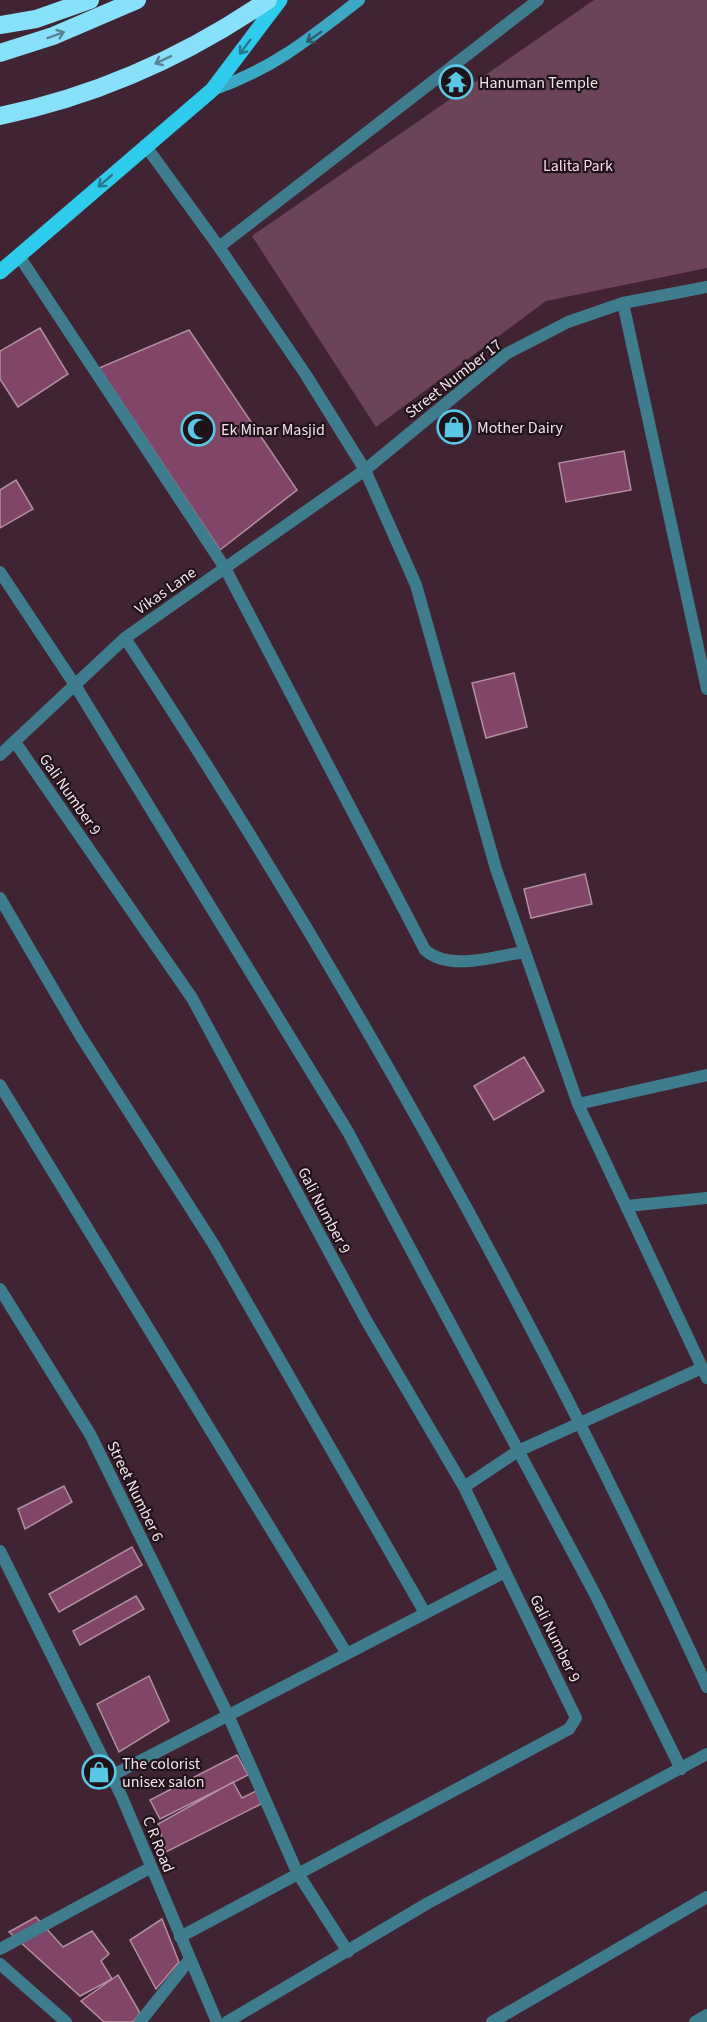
<svg xmlns="http://www.w3.org/2000/svg" width="707" height="2022" viewBox="0 0 707 2022" font-family="'Source Sans 3',sans-serif">
<style>
.green{fill:#6b445a}
.building{fill:#814567;stroke:#b28fa1;stroke-width:1.5}
.lines{fill:none;stroke-linecap:round;stroke-linejoin:round}
.street{stroke:#3f7d8e;stroke-width:12}
.secondary{stroke:#3ba9c4;stroke-width:12}
.primary{stroke:#2fcbed;stroke-width:15}
.highway{stroke:#88e1fa;stroke-width:18}
.oneway{stroke:#598495}
.oneway2{stroke:#2d5e6e}
.oneway3{stroke:#28788e}
.labels{text-anchor:middle;stroke-width:4.5;stroke-linejoin:round;paint-order:stroke}
.poi-label{font-size:16px;fill:#f5e1eb;stroke:#1f1219;text-anchor:start}
.park-label{font-size:16px;fill:#fed8ec;stroke:#1f1219}
.street-label{font-size:16px;fill:#f5e1eb;stroke:#1f1219}
</style>
<rect width="100%" height="100%" fill="#412434"/>
<path class="green" d="M594,0H707V268L546,301L376,427L252,236Z"/>
<path class="building" d="M40,328L68,374L18,407L0,379V351Z
M189,330L297,490L220,550L99,368Z
M624,451L631,490L566,502L559,463Z
M16,480L33,509L0,528V490Z
M514,673L527,727L486,738L472,683Z
M585,874L592,904L531,918L524,889Z
M524,1057L544,1091L494,1120L474,1086Z
M64,1486L72,1502L25,1529L18,1509Z
M132,1547L142,1565L59,1612L49,1594Z
M136,1596L144,1609L80,1645L73,1631Z
M149,1676L169,1721L119,1752L97,1704Z
M237,1755L248,1775L160,1819L150,1800Z
M233,1782L242,1798L256,1791L261,1804L166,1852L158,1824Z
M36,1917L63,1947L92,1931L109,1954L101,1961L112,1979L80,1996L9,1932Z
M162,1919L179,1962L156,1989L130,1940Z
M118,1975L140,2013L133,2022H104L81,2001Z"/>
<g class="lines">
<path class="street" d="M145,145L219,247L306,375L365,470L416,585L496,869L578,1104L707,1378
M219,247L538,0
M19,256L225,568L425,950C450,972 495,956 525,952
M623,303L707,689
M0,572L75,685L348,1132L596,1596L681,1769
M125,638C344,972 540,1324 707,1687
M15,742L192,998L366,1320L464,1487L576,1718L569,1729L180,1937
M0,755L125,638L365,470L506,354L568,322L623,303L707,287
M0,898L80,1035L214,1245L425,1613
M0,1085L347,1654
M578,1104L707,1075
M627,1206L707,1198
M0,1289L90,1434L228,1715L297,1872L348,1952
M464,1487L518,1451L702,1368
M0,1551L121,1795L217,2022
M111,1776L505,1572
M0,1949L150,1868
M0,1964L66,2022
M140,2022L190,1959
M227,2022L428,1903L707,1754
M492,2022L707,1897
M695,2022L707,2015"/>
<path class="secondary" d="M212,90C273,69 309,39 359,0"/>
<path class="primary" d="M0,272L212,90L280,0"/>
<path class="highway" d="M0,25L36,19L90,0
M0,53L53,36L137,0
M0,116C96,96 188,55 268,0"/>
</g>
<defs><path id="oneway-shaft" d="M-6 0H5M1.5-3L5.5 0L1.5 3" fill="none" stroke-width="1.6" stroke-linecap="round" stroke-linejoin="round" transform="scale(1.5)"/></defs>
<g class="oneway">
<use href="#oneway-shaft" transform="translate(56 35) rotate(-20)"/>
<use href="#oneway-shaft" transform="translate(163 60) rotate(155)"/>
</g>
<use class="oneway2" href="#oneway-shaft" transform="translate(314 37) rotate(145)"/>
<g class="oneway3">
<use href="#oneway-shaft" transform="translate(245 47) rotate(127)"/>
<use href="#oneway-shaft" transform="translate(105 181) rotate(139)"/>
</g>
<defs>
<g id="temple-ring" transform="scale(1.725)"><circle r="9.5" fill="#1f1219" stroke="#59c8e4" stroke-width="1.5"/><path d="M0-6L5-2H3V0L6.5 2.5H4V6H1.5V3h-3V6H-4V2.5H-6.5L-3 0V-2H-5Z" fill="#59c8e4"/></g>
<g id="shop-ring" transform="scale(1.725)"><circle r="9.5" fill="#1f1219" stroke="#59c8e4" stroke-width="1.5"/><path d="M-5-2.5h2.3a2.7 3.5 0 0 1 5.4 0H5L5.5 6h-11ZM-1.5-2.5h3a1.5 2.3 0 0 0-3 0Z" fill="#59c8e4"/></g>
<g id="mosque-ring" transform="scale(1.725)"><circle r="9.5" fill="#1f1219" stroke="#59c8e4" stroke-width="1.5"/><path d="M3.5-4.9A6 6 0 1 0 3.5 4.9A5 5 0 1 1 3.5-4.9Z" fill="#59c8e4"/></g>
</defs>
<g fill-rule="evenodd">
<use href="#temple-ring" x="456" y="82"/>
<use href="#shop-ring" x="454" y="427"/>
<use href="#mosque-ring" x="198" y="429"/>
<use href="#shop-ring" x="99" y="1772"/>
</g>
<g class="labels">
<g class="poi-label">
<text x="479" y="88">Hanuman Temple</text>
<text x="477" y="433">Mother Dairy</text>
<text x="221" y="435">Ek Minar Masjid</text>
<text x="122" y="1769">The colorist<tspan x="122" dy="18">unisex salon</tspan></text>
</g>
<g class="park-label">
<text x="578" y="171">Lalita Park</text>
</g>
<g class="street-label">
<text transform="translate(453 378) rotate(-38)" y="6">Street Number 17</text>
<text transform="translate(165 590) rotate(-35)" y="6">Vikas Lane</text>
<text transform="translate(71 794) rotate(55)" y="6">Gali Number 9</text>
<text transform="translate(325 1210) rotate(62)" y="6">Gali Number 9</text>
<text transform="translate(136 1491) rotate(64)" y="6">Street Number 6</text>
<text transform="translate(556 1638) rotate(64)" y="6">Gali Number 9</text>
<text transform="translate(159 1844) rotate(68)" y="6">C R Road</text>
</g>
</g>
</svg>
